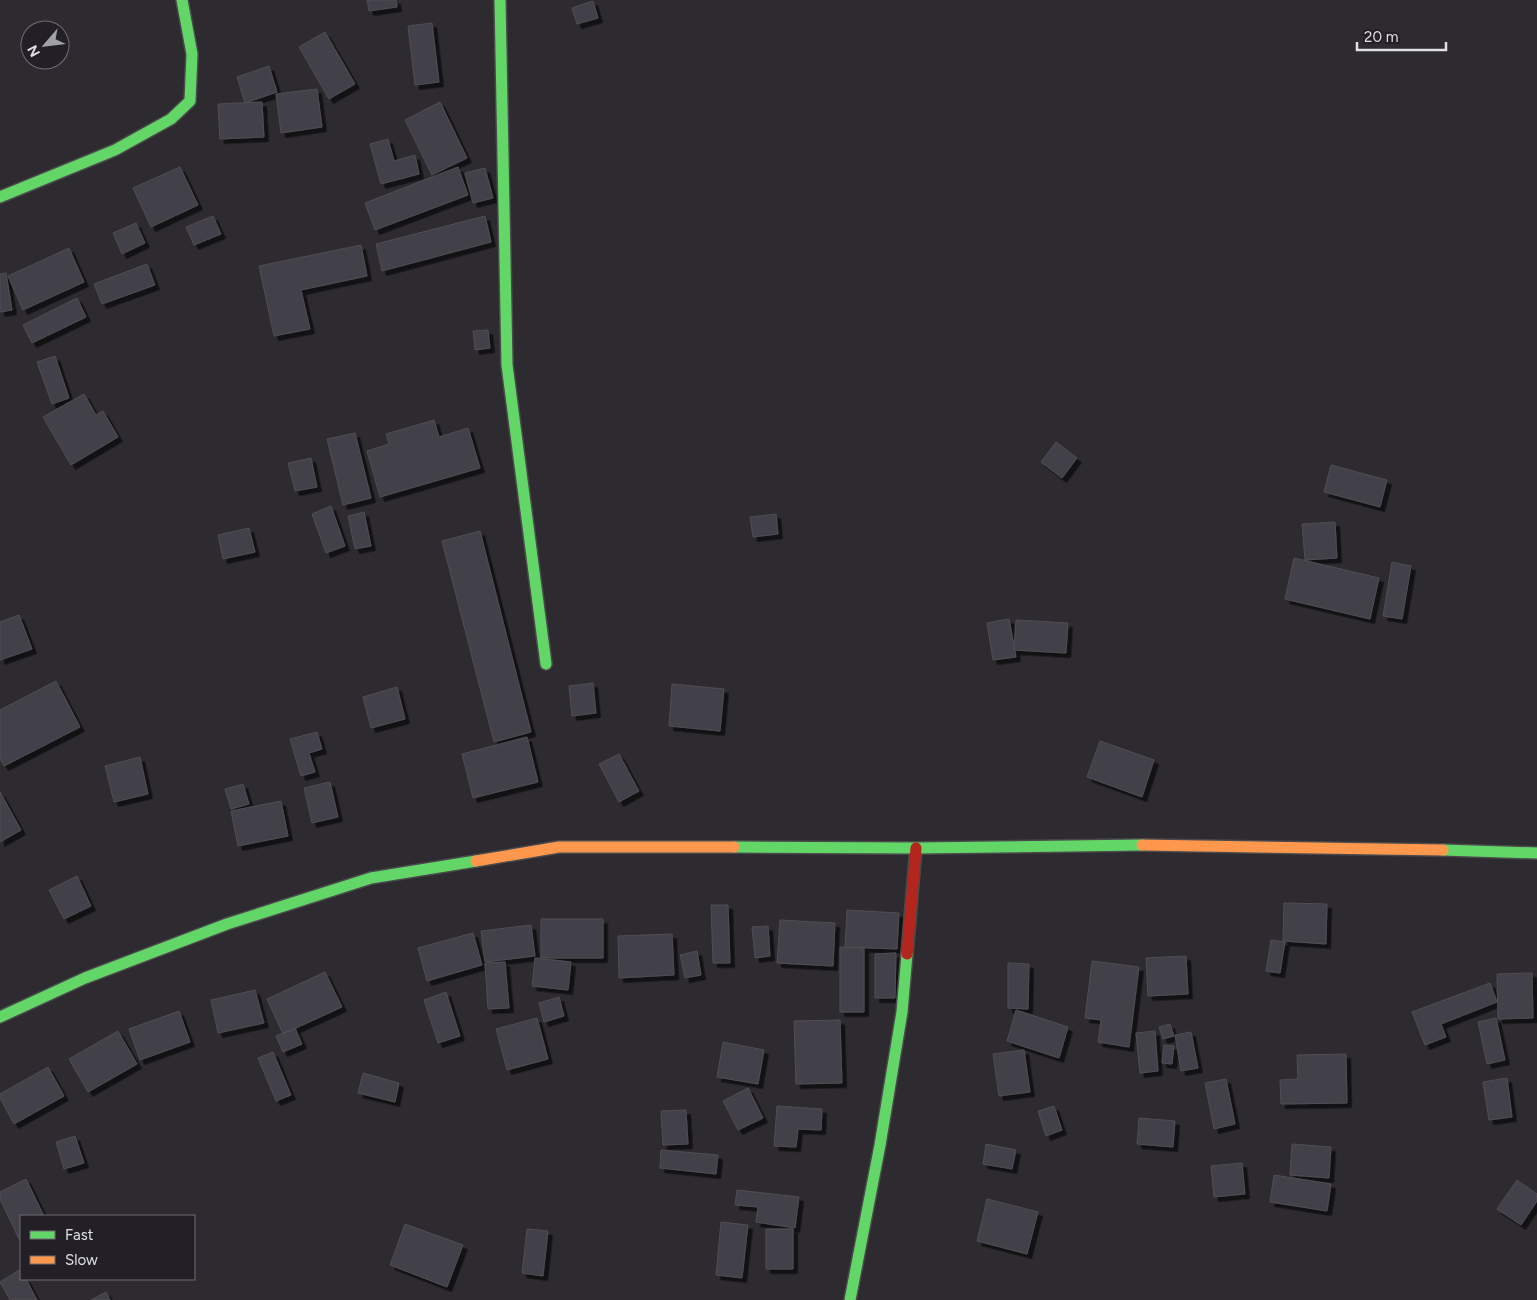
<svg xmlns="http://www.w3.org/2000/svg" width="1537" height="1300" viewBox="0 0 1537 1300" font-family="Figtree,sans-serif">
<style>
.building{fill:#433f49;stroke:#504e52;filter:url(#shadow)}
.lines{fill:none;stroke-linecap:round;stroke-linejoin:round}
.fast-casing{stroke:#4a494c;stroke-width:14}
.slow-casing{stroke:#4a494c;stroke-width:14}
.jam-casing{stroke:#4a494c;stroke-width:14}
.fast{stroke:#63d668;stroke-width:11}
.slow{stroke:#ff974d;stroke-width:11}
.jam{stroke:#b3261e;stroke-width:11}
</style>
<defs>
<filter id="shadow"><feDropShadow dx="4.5" dy="4.5" stdDeviation="0" flood-color="#0009"/></filter>
</defs>
<rect width="100%" height="100%" fill="#2d2b2f"/>
<path class="building" d="M367,0H396L397,7L369,11Z
M593,1L598,18L577,24L572,8Z
M432,23L439,82L415,85L408,26Z
M325,32L355,84L329,99L299,47Z
M269,66L277,92L245,103L237,77Z
M317,89L322,127L281,133L276,94Z
M262,102L264,137L220,139L218,104Z
M440,102L467,158L432,175L405,120Z
M388,139L394,161L415,155L419,174L381,184L370,144Z
M180,167L198,205L151,227L133,188Z
M458,167L468,195L375,230L365,203Z
M485,168L493,198L473,203L465,173Z
M213,216L221,234L194,245L186,227Z
M485,216L491,242L382,271L376,244Z
M136,223L145,243L122,254L113,233Z
M361,245L367,276L301,290L310,329L274,336L259,266Z
M69,248L84,282L23,310L8,276Z
M147,264L155,285L102,304L94,284Z
M6,273L12,310L0,312V274Z
M77,298L86,317L32,343L23,325Z
M488,330L490,348L475,350L473,331Z
M55,356L69,398L52,404L37,362Z
M84,394L96,415L103,411L118,437L71,465L43,417Z
M434,420L439,437L468,428L480,468L380,497L367,451L389,444L386,434Z
M355,433L371,498L343,505L327,439Z
M1056,442L1077,458L1062,478L1041,462Z
M311,458L317,487L295,491L288,463Z
M1331,465L1387,480L1380,507L1324,492Z
M331,506L345,546L326,553L312,514Z
M364,512L371,546L355,549L348,516Z
M776,514L778,534L753,537L750,517Z
M1335,522L1337,558L1305,560L1302,524Z
M249,528L255,552L223,559L218,535Z
M480,531L531,732L494,742L442,541Z
M1294,558L1379,578L1370,619L1285,599Z
M1392,562L1411,566L1402,619L1383,616Z
M19,615L32,649L0,660V622Z
M1009,619L1016,657L993,660L987,623Z
M1016,620L1068,623L1066,653L1014,650Z
M56,681L80,727L4,766L0,759V710Z
M593,683L596,713L572,716L569,686Z
M672,684L724,689L720,731L669,726Z
M397,687L405,719L371,728L363,697Z
M317,732L322,749L309,753L315,772L301,776L290,739Z
M527,737L538,782L473,798L462,754Z
M1100,741L1154,760L1142,797L1087,777Z
M619,754L639,791L619,802L599,764Z
M140,757L148,794L114,802L105,766Z
M330,782L338,817L312,823L304,788Z
M243,784L249,804L231,809L225,789Z
M0,792L21,830L0,842Z
M281,801L288,836L238,846L231,811Z
M77,876L91,906L64,919L49,890Z
M1284,903L1327,904L1326,944L1283,941Z
M711,905H728L730,963H713Z
M847,910L899,913L897,949L845,947Z
M541,919H603V958H541Z
M780,920L835,923L833,966L777,963Z
M531,925L535,956L485,962L481,931Z
M768,926L770,956L755,958L752,927Z
M473,933L482,965L427,981L418,948Z
M672,934L674,975L619,978L618,936Z
M1271,940L1285,942L1280,973L1266,971Z
M840,947L864,948V1012H840Z
M697,951L701,975L685,978L680,955Z
M896,953L895,998H875V954Z
M1186,956L1188,994L1148,996L1146,958Z
M535,958L571,962L568,990L532,986Z
M1092,961L1139,967L1129,1047L1098,1042L1101,1020L1085,1018Z
M505,962L509,1008L488,1009L485,963Z
M1008,963L1029,964L1028,1009L1008,1008Z
M325,972L342,1007L283,1034L267,999Z
M1532,973L1533,1018L1498,1019L1497,974Z
M1490,983L1497,1002L1441,1024L1446,1037L1425,1045L1412,1012Z
M255,990L264,1023L218,1033L211,1000Z
M446,992L460,1036L438,1043L424,1000Z
M559,997L564,1016L544,1022L539,1003Z
M1016,1010L1068,1027L1059,1058L1007,1041Z
M179,1011L190,1042L140,1060L129,1029Z
M537,1018L548,1059L507,1070L496,1029Z
M1496,1018L1505,1060L1487,1064L1478,1022Z
M840,1020L842,1083L796,1084L794,1021Z
M1170,1024L1174,1036L1163,1039L1159,1027Z
M295,1028L302,1044L283,1052L276,1036Z
M118,1031L137,1064L88,1092L69,1059Z
M1155,1031L1158,1071L1140,1073L1136,1033Z
M1191,1032L1198,1068L1181,1071L1175,1035Z
M723,1042L764,1050L758,1084L717,1077Z
M1164,1045L1174,1046L1172,1064L1162,1063Z
M1024,1050L1030,1092L999,1096L993,1054Z
M273,1052L291,1095L276,1101L258,1058Z
M1346,1054L1347,1103L1281,1104L1280,1080L1298,1079L1297,1055Z
M48,1067L64,1096L14,1124L0,1098V1094Z
M363,1073L399,1083L395,1102L358,1093Z
M1507,1078L1512,1117L1489,1120L1483,1082Z
M1226,1079L1235,1124L1214,1129L1205,1083Z
M748,1088L763,1118L738,1130L723,1101Z
M777,1106L822,1109L821,1130L798,1129L796,1147L774,1146Z
M1054,1106L1062,1130L1046,1136L1038,1111Z
M686,1110L688,1144L663,1145L661,1111Z
M1139,1118L1175,1121L1173,1147L1137,1144Z
M75,1136L84,1163L64,1169L56,1142Z
M986,1144L1016,1150L1012,1169L983,1164Z
M1292,1144L1331,1147L1329,1178L1290,1175Z
M661,1150L718,1155L716,1174L660,1168Z
M1242,1163L1245,1194L1214,1197L1211,1166Z
M1274,1175L1331,1184L1327,1211L1270,1202Z
M26,1179L44,1216H21V1238L19,1239L0,1199V1192Z
M1517,1180L1537,1194V1201L1521,1225L1497,1209Z
M737,1190L799,1197L795,1228L756,1222L758,1207L735,1205Z
M987,1199L1038,1212L1027,1254L977,1241Z
M721,1222L748,1225L742,1278L716,1275Z
M405,1224L463,1245L447,1287L390,1265Z
M527,1229L548,1231L543,1276L522,1273Z
M766,1229H793V1269H766Z
M21,1269V1279H26L37,1300H10L0,1282Z
M106,1292L110,1300H91Z"/>
<g class="lines">
<g class="fast-casing">
<path id="fast" d="M500,0L507,365L546,664
M0,197L115,150L171,119L190,101L192,54L182,0
M734,847L916,848L1142,845
M1443,850L1537,853
M0,1017L85,978L227,924L371,878L476,861
M850,1300L880,1145L902,1012L907,954"/>
</g>
<g class="slow-casing">
<path id="slow" d="M1142,845L1443,850
M476,861L559,847H734"/>
</g>
<g class="jam-casing">
<path id="jam" d="M907,954L916,848"/>
</g>
<use href="#fast" class="fast"/>
<use href="#slow" class="slow"/>
<use href="#jam" class="jam"/>
</g>
<rect x="20" y="1215" width="175" height="65" fill="#222026" stroke="#6e6c72"/>
<rect x="30" y="1231" width="25" height="8" fill="#63d668" stroke="#6e6c72"/>
<text x="65" y="1240" font-size="15" fill="#e0dfe3">Fast</text>
<rect x="30" y="1256" width="25" height="8" fill="#ff974d" stroke="#6e6c72"/>
<text x="65" y="1265" font-size="15" fill="#e0dfe3">Slow</text>
<g transform="translate(45 45) rotate(242)"><circle r="24" fill="#222026" stroke="#6e6c72"/>
<path d="M0-4L9 19L0 12L-9 19Z" fill="#a1a0a4"/>
<text y="-8" font-size="14" font-weight="bold" text-anchor="middle" fill="#e0dfe3">N</text>
</g>
<path d="M1357 42v8h89v-8" fill="none" stroke="#e0dfe3" stroke-width="2.5"/>
<text x="1364" y="42" font-size="15" fill="#e0dfe3" stroke="#222026" stroke-width="4" paint-order="stroke">20 m</text>
</svg>
